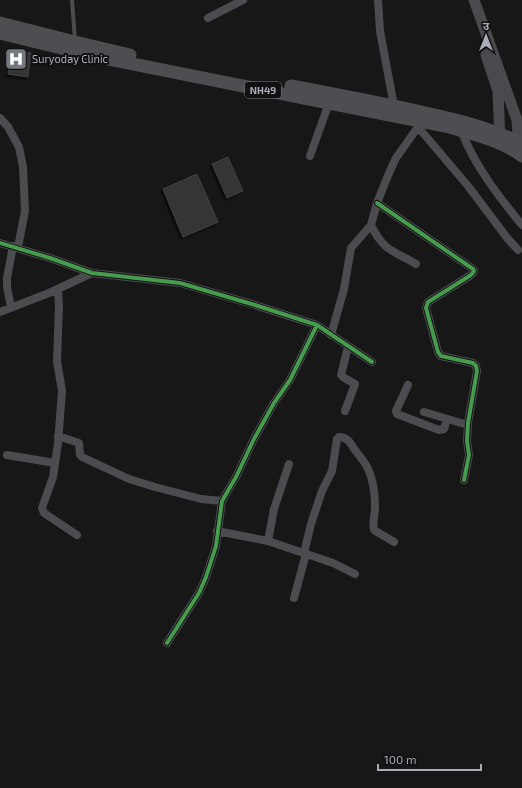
<svg xmlns="http://www.w3.org/2000/svg" width="522" height="788" viewBox="0 0 522 788" font-family="'Exo 2','Noto Sans Devanagari',sans-serif">
<style>
.building{fill:#353536;stroke:#3f4043;filter:url(#shadow)}
.lines{fill:none;stroke-linecap:round;stroke-linejoin:round}
.service{stroke:#4b4c50;stroke-width:4}
.minor{stroke:#4b4c50;stroke-width:8}
.secondary{stroke:#4a4a4e;stroke-width:11}
.trunk{stroke:#4e4e52;stroke-width:13}
.cycleway-casing{stroke:#111113;stroke-width:6}
.cycleway{stroke:#469c4c;stroke-width:4}
.labels{text-anchor:middle;stroke-width:4;stroke-linejoin:round;paint-order:stroke}
.shield{fill:#111113;stroke:#7b7e86;stroke-width:1}
.shield-label{font-size:10px;font-weight:bold;fill:#a8adb8}
.poi-label{font-size:11px;fill:#a8adb8;stroke:#111113;text-anchor:start}
</style>
<defs>
<filter id="shadow"><feDropShadow dx="-2" dy="2" stdDeviation="1" flood-color="#0009"/></filter>
</defs>
<rect width="100%" height="100%" fill="#171717"/>
<path class="building" d="M11,50L31,53L28,77L8,74Z
M228,157L243,191L227,198L212,164Z
M197,174L218,222L183,237L163,189Z"/>
<g class="lines">
<path class="service" d="M72,0L75,40"/>
<path class="minor" d="M378,0L380,31L394,106
M208,18L243,0
M0,118L8,127L19,147L23,167L25,211L18,247
M418,127L468,186L508,239L518,250
M461,130C474,165 499,197 522,225
M310,156L329,103
M377,203L473,269L474,271L471,275L428,302L426,308L438,352L441,356L473,363L476,366L477,371L468,423L467,441L469,455L464,480
M371,225C384,252 393,250 416,264
M0,243L50,258L92,273L180,283L255,305L317,325L372,362
M58,289L59,307L57,361L62,391L58,443L53,477L42,508L44,513L77,535
M11,307L7,287V278L13,246
M0,312L49,293L92,273
M331,335L344,289L351,248L371,225L377,203L389,173L396,158L418,127L421,122
M408,385L396,411L397,414L439,430L444,429L447,419
M345,411L355,384L343,377L341,375L348,347
M424,412L468,425
M58,436L79,443L80,455L82,457L129,479L155,487L201,499L222,501
M7,455L55,463
M217,531L268,541L333,563L355,574
M268,541L274,509L289,464
M304,553L311,524L322,491L332,471L337,439L339,437C348,437 351,444 355,450C359,455 363,460 366,465C373,477 375,495 375,508C375,516 372,523 374,530L394,542
M294,598L306,554
M167,643L199,593L206,577L216,546L222,501L236,477L254,439L274,403L290,380L317,325"/>
<path class="secondary" d="M474,0L517,120L519,150
M486,55L498,91L500,141"/>
<path class="trunk" d="M0,23L75,42L130,55
M0,33L98,57L449,127C473,134 501,140 522,156
M291,86C333,94 375,102 417,111C454,119 489,127 522,144"/>
<g class="cycleway-casing">
<path id="cycleway" d="M377,203L473,269L474,271L471,275L428,302L426,308L438,352L441,356L473,363L476,366L477,371L468,423L467,441L469,455L464,480
M0,243L50,258L92,273L180,283L255,305L317,325L372,362
M167,643L199,593L206,577L216,546L222,501L236,477L254,439L274,403L290,380L317,325"/>
</g>
<use href="#cycleway" class="cycleway"/>
</g>
<defs>
<g id="hospital-square" transform="scale(1.15)"><rect x="-9" y="-9" width="18" height="18" rx="4" fill="#757880" stroke="#111113"/><path d="M-5-5h3v3.5h4V-5h3V5h-3V1.5h-4V5h-3Z" fill="#fff"/></g>
</defs>
<g fill-rule="evenodd">
<use href="#hospital-square" x="16" y="59"/>
</g>
<g class="labels">
<rect class="shield" x="245" y="82" width="36" height="16" rx="3"/>
<g class="shield-label">
<text x="263" y="94">NH49</text>
</g>
<g class="poi-label">
<text x="32" y="63">Suryoday Clinic</text>
</g>
</g>
<g transform="translate(486 36)" stroke="#111113" stroke-width="3" paint-order="stroke">
<path d="M0-3L7 15L0 10L-7 15Z" fill="#a8adb8"/>
<text y="-6" font-size="11" font-weight="bold" text-anchor="middle" fill="#a8adb8">उ</text>
</g>
<path d="M378 764v6h103v-6" fill="none" stroke="#a8adb8" stroke-width="2"/>
<text x="384" y="764" font-size="12" fill="#a8adb8" stroke="#111113" stroke-width="3" paint-order="stroke">100 m</text>
</svg>
